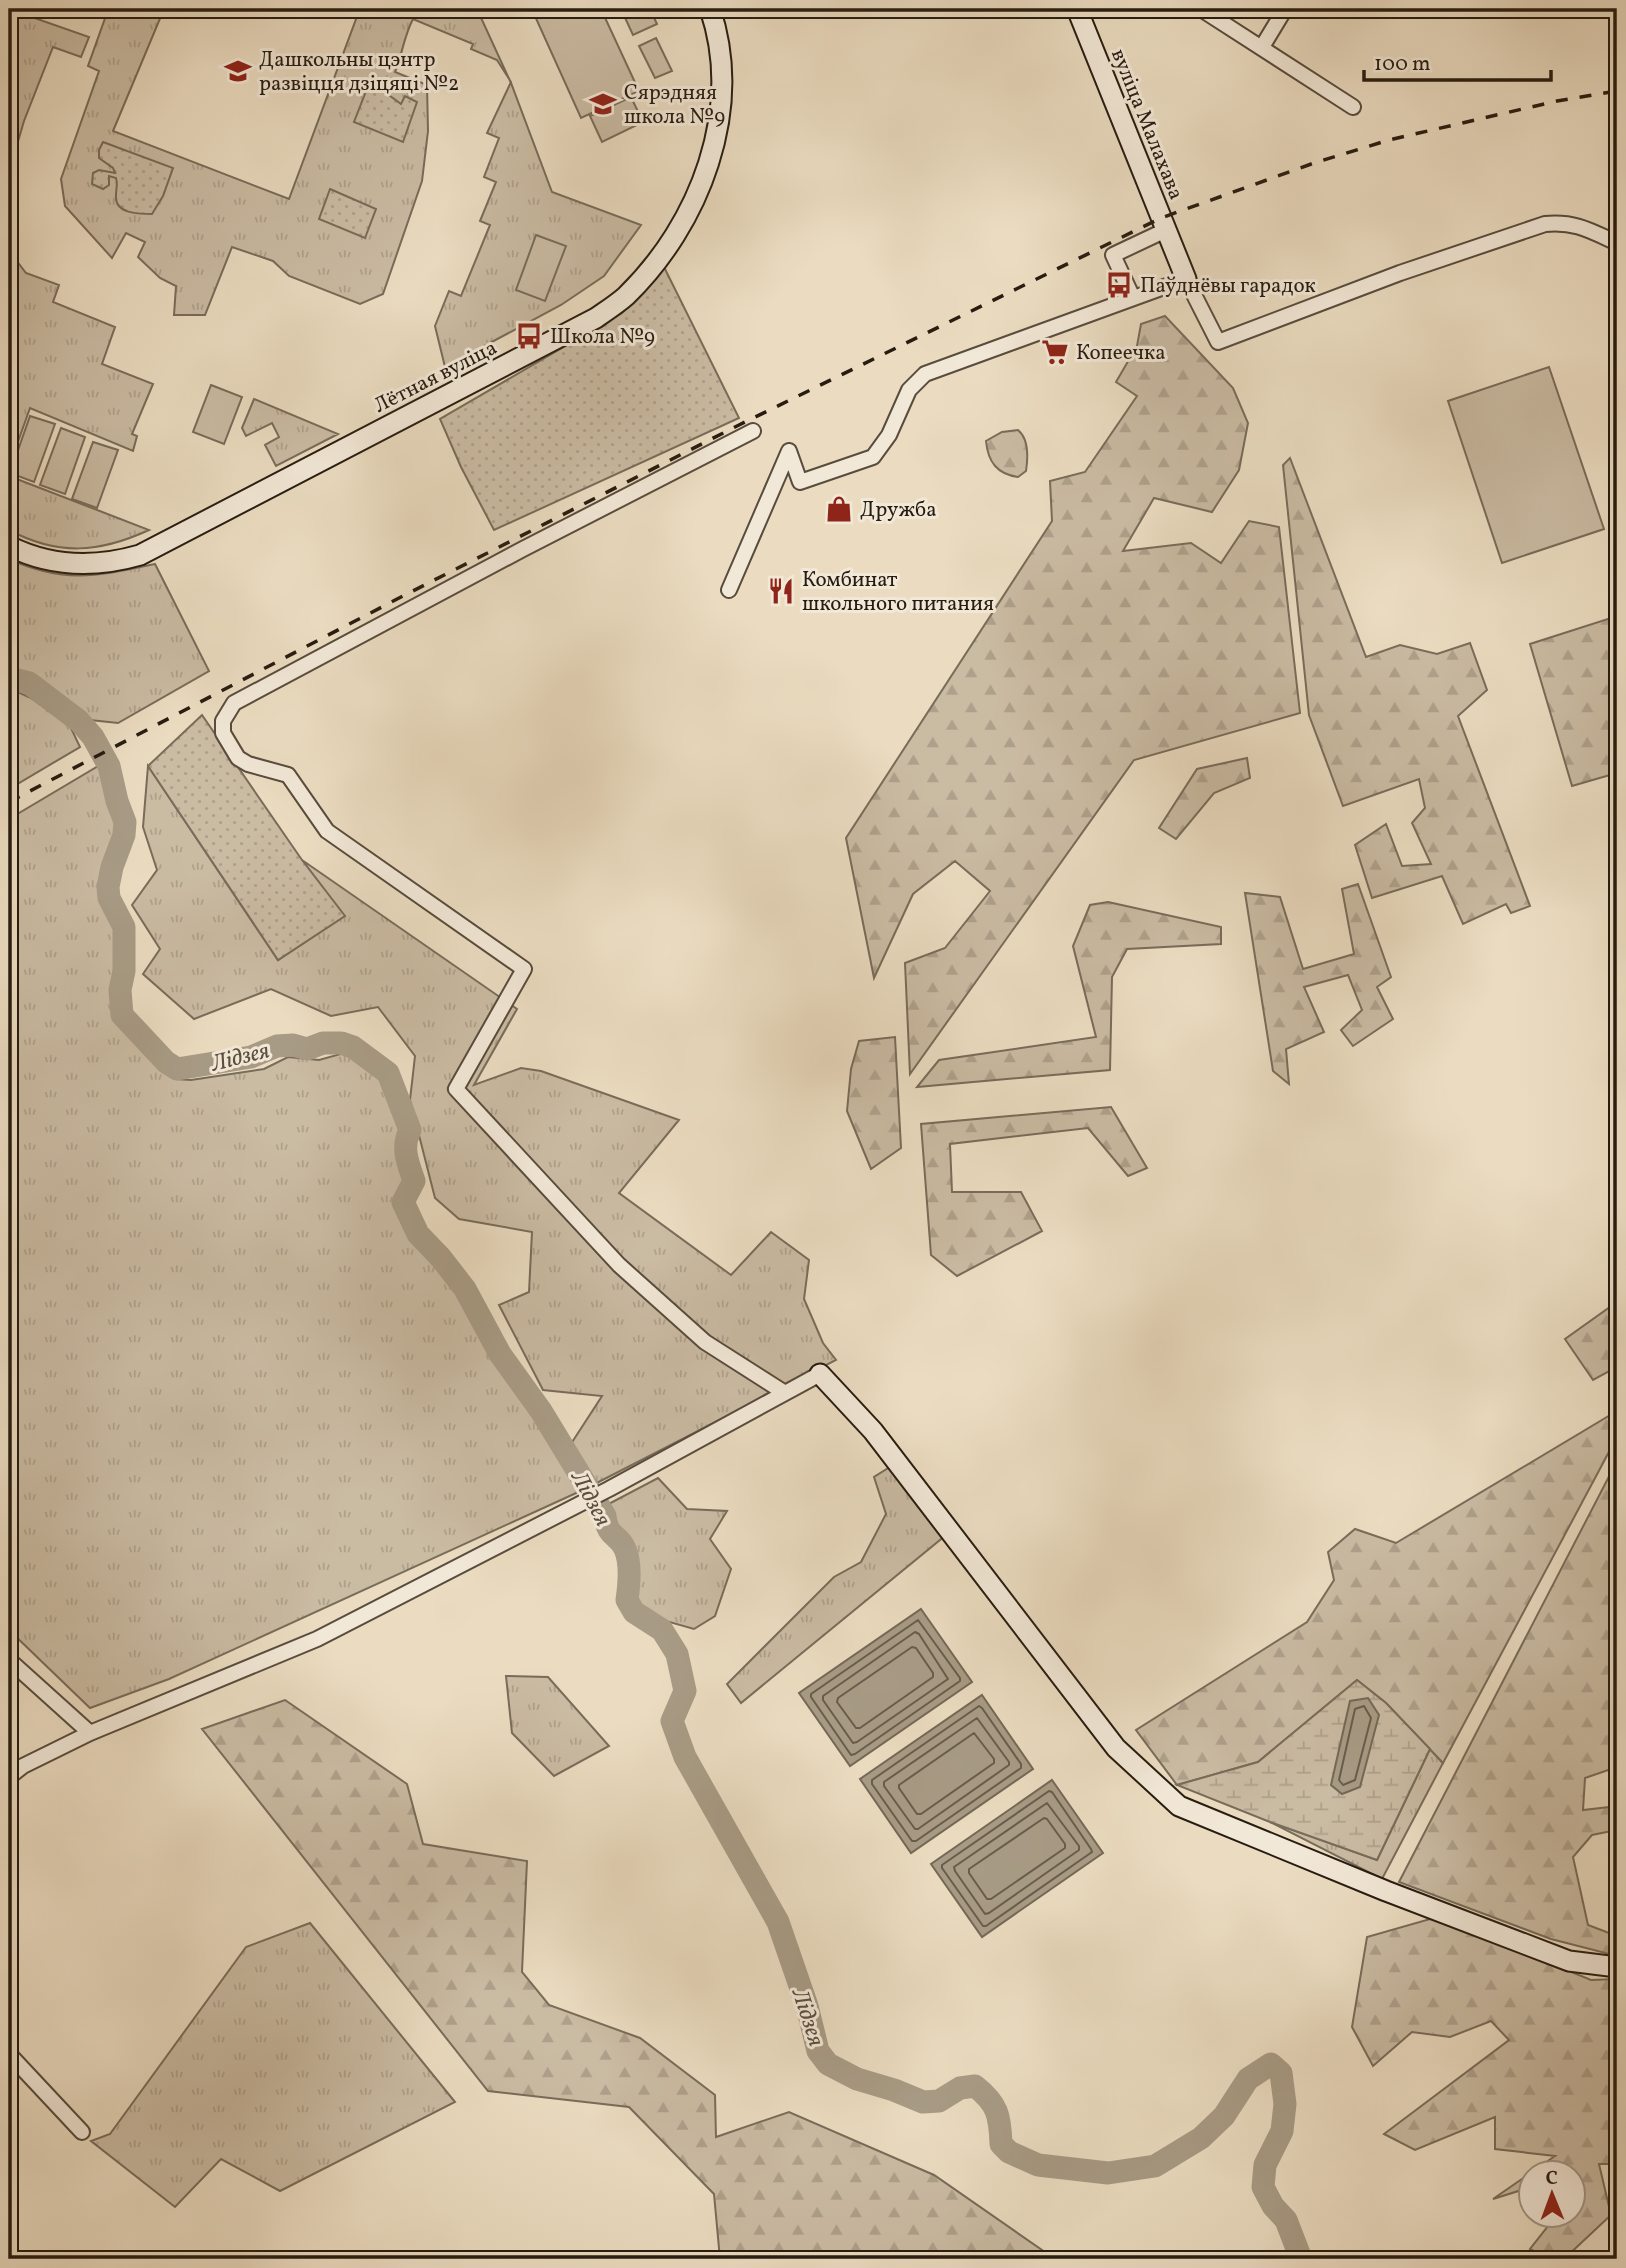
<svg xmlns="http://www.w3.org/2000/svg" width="1626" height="2268" viewBox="0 0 1626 2268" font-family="Vollkorn,serif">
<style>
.grass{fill:url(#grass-tufts);stroke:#786c5a;stroke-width:2}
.forest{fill:url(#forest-firs);stroke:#786c5a;stroke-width:2}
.wetland{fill:url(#wetland-marsh);stroke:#786c5a;stroke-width:2}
.park{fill:url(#park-dots);stroke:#786c5a;stroke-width:2}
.pitch{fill:#cabba3;stroke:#786c5a;stroke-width:2}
.water{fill:#a89b85;stroke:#746857;stroke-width:2}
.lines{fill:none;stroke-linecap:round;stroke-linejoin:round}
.shore{stroke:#685c4b;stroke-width:2}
.river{stroke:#a89b85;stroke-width:23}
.street-casing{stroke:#584c3d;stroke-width:18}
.secondary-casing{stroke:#271c11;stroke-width:23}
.street{stroke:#f2e8d7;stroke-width:14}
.secondary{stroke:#f2e8d7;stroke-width:19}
.rail{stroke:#271c11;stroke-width:3.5;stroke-dasharray:12 12;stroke-linecap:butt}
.labels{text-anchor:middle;stroke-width:6;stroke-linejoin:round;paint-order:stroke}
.poi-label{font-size:21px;fill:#271c11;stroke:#f2e8d7;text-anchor:start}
.street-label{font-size:21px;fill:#271c11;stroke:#f2e8d7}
.water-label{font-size:23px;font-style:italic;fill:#5b4f3f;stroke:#f2e8d7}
</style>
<defs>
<pattern id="grass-tufts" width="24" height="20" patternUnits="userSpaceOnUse" patternTransform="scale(1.75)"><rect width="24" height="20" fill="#cabba3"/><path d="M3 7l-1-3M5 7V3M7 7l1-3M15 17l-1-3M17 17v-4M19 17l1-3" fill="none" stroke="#aea08b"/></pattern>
<pattern id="forest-firs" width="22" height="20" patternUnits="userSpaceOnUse" patternTransform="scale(1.75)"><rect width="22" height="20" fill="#cabba3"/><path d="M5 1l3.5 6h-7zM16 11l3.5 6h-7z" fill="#aea08b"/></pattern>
<pattern id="wetland-marsh" width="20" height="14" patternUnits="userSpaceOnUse" patternTransform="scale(1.75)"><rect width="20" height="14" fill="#cabba3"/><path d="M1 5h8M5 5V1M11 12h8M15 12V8" fill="none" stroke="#aea08b"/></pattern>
<pattern id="park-dots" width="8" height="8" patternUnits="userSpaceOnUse" patternTransform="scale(1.75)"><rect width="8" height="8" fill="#cabba3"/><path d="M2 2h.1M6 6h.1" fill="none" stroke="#aea08b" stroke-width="1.8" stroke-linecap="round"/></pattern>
</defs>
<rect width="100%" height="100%" fill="#ebdcc1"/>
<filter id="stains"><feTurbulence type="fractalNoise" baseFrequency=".00286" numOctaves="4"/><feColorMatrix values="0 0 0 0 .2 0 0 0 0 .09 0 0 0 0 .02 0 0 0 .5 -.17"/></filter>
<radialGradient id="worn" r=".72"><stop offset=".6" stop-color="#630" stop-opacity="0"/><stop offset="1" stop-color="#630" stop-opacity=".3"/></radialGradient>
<path class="grass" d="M9,9L89,37L81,57L53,47L24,121L9,172Z
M120,9H164L113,131L289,199L359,11L353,9H477L511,83L552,192L641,225L604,276L561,305L445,367L435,326L449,291L461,296L490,225L480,221L496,182L484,177L499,138L487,133L511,82L497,60L471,49L473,44L413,19C404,36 402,55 395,72L427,85L428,131L422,181L383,294L360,304L289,276L273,261L232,247L205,315H174L176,286L160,278L138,257L145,242L126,233L112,258L65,206L61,179L99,71L88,66L108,10L118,13Z
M9,251L26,273L59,285L53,302L115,327L102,364L153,384L132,434L137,436L133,451L30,408L9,467Z
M254,399L338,434L276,466L265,445L279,437L272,423L246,436L242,428Z
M9,476L149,530C99,553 58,556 9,530Z
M9,559C65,584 97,576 155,564L209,671L118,723L90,720L38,680L9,666Z
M9,688L31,698L70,726L80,747L9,789Z
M100,765L121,823L109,862L108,890L121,923L124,957L117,997V1014L175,1079L191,1080L264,1069L288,1057L319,1060L344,1053L392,1085L405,1124L402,1155L412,1177L402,1200L405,1217L413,1232L440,1261L496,1359L565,1453L602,1396L543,1390L499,1305L529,1292L532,1232L459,1219L435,1198L410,1100L415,1056L378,1007L331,1016L271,989L194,1019L143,974L160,949L132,905L157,870L143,827L148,766L278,960L344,916L302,860L517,1009L474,1085L521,1068L541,1071L679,1120L619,1193L731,1275L771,1232L809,1260L804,1299L823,1343L836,1360L585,1489L169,1679L90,1708L9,1630V819Z
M893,1465L946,1535L741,1703L727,1684L834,1577L861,1562L886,1514L874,1477Z
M658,1478L687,1509L727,1511L710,1539L731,1569L715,1616L694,1629L634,1612L627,1600L630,1583L625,1548L607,1529L605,1516L601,1508Z
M506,1676L548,1677L609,1746L554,1776L512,1733Z
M1430,1749L1443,1763L1382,1879L1270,1822L1377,1860Z
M310,1923L455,2102L280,2191L221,2159L175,2207L91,2141L110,2134L246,1947Z"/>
<path class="forest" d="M1165,316L1233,388L1248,423L1239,470L1212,512L1154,498L1123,551L1191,543L1221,563L1249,521L1279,527L1300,713L1134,760L910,1074L905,963L945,948L990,891L955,861L913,894L874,978L846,838L1052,521L1050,481L1085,472L1137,396L1116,382L1137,346L1141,324Z
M1018,430C1029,439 1028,458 1026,471L1018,477C997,474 988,462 986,441L1002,432Z
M1290,458L1366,657L1400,645L1437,654L1470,643L1487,690L1458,716L1530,906L1511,913L1506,904L1463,924L1442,876L1372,898L1355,845L1386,824L1402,866L1431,864L1412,823L1425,808L1419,779L1343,806L1309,715L1283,465Z
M1617,616V773L1572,786L1530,644Z
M1247,758L1250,778L1214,793L1176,839L1159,828L1197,769Z
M1358,884L1391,977L1377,987L1393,1019L1353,1046L1341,1030L1362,1010L1348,975L1304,987L1324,1032L1286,1049L1289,1084L1273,1071L1245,893L1280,897L1303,969L1354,954L1342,889Z
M1108,902L1221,927V944L1127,949L1112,977L1110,1070L917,1087L939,1060L1096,1037L1073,946L1090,905Z
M895,1037L901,1148L871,1169L847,1111L851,1069L859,1041Z
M1111,1107L1147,1168L1128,1176L1088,1128L950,1144L952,1192H1021L1042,1231L957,1276L931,1255L921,1124Z
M1617,1302V1367L1593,1380L1565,1339Z
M1617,1411V1446L1610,1450L1443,1763L1386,1703L1357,1680L1258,1762L1177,1785L1136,1730L1307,1622L1334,1580L1328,1552L1355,1529L1396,1543Z
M1617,1461V1767L1585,1778L1583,1810L1617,1806V1830L1592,1835L1573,1857L1588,1925L1617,1936V1956L1551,1939L1399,1882Z
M285,1700L407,1784L423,1844L527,1861L522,1972L549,2005L640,2038L715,2095L716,2137L789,2112L934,2175L1055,2259H720L714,2194L629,2107L488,2091L202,1729Z
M1437,1917L1591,1980L1617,1979V2164H1599L1611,2215L1564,2259H1549L1530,2249L1556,2216H1574V2174H1532L1531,2187L1493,2199L1555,2156L1495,2149V2117L1415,2150L1384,2134L1509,2040L1491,2021L1450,2037L1412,2032L1373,2066L1352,2027L1367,1937Z"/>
<path class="wetland" d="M1357,1680L1386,1703L1430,1749L1377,1860L1270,1822L1177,1785L1258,1762Z"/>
<path class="park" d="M370,81L401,104L405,96L417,102L403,142L354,122Z
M103,142L173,168L163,196L152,214C139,214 114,214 116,195C116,188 118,185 116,178L109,176V185L103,189L92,184L93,173L99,170L115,173L113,168L99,158V150Z
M330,189L376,209L365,238L319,219Z
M663,265L739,418L494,530L461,467L440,419L622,313Z
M202,715L302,860L345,916L278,960L148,766Z"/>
<path class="pitch" d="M545,9H601L639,91L581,118L534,14Z
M621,9H650L657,24L633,35Z
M656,38L672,71L655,78L639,46Z
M631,97L643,122L602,142L590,116Z
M536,235L566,246L545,301L516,290Z
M1549,367L1604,529L1502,563L1448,401Z
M211,385L242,397L224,444L193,432Z
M30,416L55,424L34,482L10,473Z
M61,428L85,437L65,494L40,485Z
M93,442L118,450L97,508L72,499Z"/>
<path class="water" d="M921,1609L972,1682L850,1766L799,1693Z
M982,1695L1033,1769L911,1853L860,1779Z
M1368,1698L1379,1715L1360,1787L1342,1794L1331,1785L1350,1701Z
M1052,1780L1103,1853L982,1937L931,1864Z"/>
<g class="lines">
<path class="shore" d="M918,1620L960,1678V1681L855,1754L851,1755L811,1697V1694Z
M915,1632L919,1634L948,1679L857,1742L853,1743L823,1700V1696Z
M912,1647L916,1648L933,1673V1677L860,1728H856L837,1702L838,1698Z
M979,1706L982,1708L1021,1764V1768L916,1841H912L872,1784V1780Z
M1364,1706L1371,1718L1355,1780L1343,1785L1339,1780L1355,1709Z
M977,1718L1009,1762V1765L918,1829H915L884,1786V1782Z
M974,1733L994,1759V1763L921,1814H917L899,1788V1785Z
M1049,1791L1052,1792L1091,1849L1092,1852L986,1926H983L942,1868V1865Z
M1047,1803L1079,1846V1850L989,1913L985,1914L955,1871L954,1867Z
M1044,1818L1047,1819L1065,1844V1848L991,1899H987L969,1873V1869Z"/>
<path class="river" d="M9,678L29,683L79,721L93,737L109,766L117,801L125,822L124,835L112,867L108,887L109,898L124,927V971L120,990L122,1015L166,1062L177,1069L251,1057L277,1046L293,1045L307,1049L323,1043H341L353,1047L388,1073L410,1130C401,1148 408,1163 414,1181L403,1202L418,1234L441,1258L465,1289L500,1354L541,1411L605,1516C608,1539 618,1533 625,1549C631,1562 629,1586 627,1600L634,1612L662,1630L677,1654L685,1691L672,1721L685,1757L778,1922L807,2006L818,2051L828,2064L857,2079L894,2090L923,2102L939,2101L960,2088L975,2086C998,2104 1000,2116 1001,2144L1009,2152L1038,2165L1108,2173L1155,2166L1201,2138L1224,2116L1248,2079L1271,2064L1281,2073L1285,2104L1282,2131L1265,2165L1263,2187L1273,2206L1286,2220L1301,2259"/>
<g class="street-casing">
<path id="street" d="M1201,9L1353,107
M1262,47L1285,9
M1133,298L1113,255L1166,230
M753,431L523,549L234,703L223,721V733L238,758L248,764L288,775L327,831L524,969L456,1089L619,1265L705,1342L785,1393
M789,451L800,482L873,457L889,435L909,390L925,374L1186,279L1218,342L1400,273L1545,224C1575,221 1591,231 1617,243
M729,590L789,451
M9,1660L90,1733
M9,1777L23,1766L90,1733L317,1639L609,1489L820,1374
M9,2054L82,2132"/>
</g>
<g class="secondary-casing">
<path id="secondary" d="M1077,9L1186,279
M9,546C51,567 95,568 140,555L596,318C606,311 617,304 626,296C700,224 744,110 710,9
M820,1374L873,1431L1116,1748L1179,1806L1386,1891L1569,1961L1617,1967"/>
</g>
<use href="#street" class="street"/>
<use href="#secondary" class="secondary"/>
<path class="rail" d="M9,802L401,597L739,425L1161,218L1314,163L1389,140L1557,101L1617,91"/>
</g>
<defs>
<g id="school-bare" transform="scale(2.1)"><path d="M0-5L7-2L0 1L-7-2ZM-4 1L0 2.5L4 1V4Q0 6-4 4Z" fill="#8f2418" stroke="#f2e8d7" stroke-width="2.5" paint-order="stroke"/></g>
<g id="bus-bare" transform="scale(2.1)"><path d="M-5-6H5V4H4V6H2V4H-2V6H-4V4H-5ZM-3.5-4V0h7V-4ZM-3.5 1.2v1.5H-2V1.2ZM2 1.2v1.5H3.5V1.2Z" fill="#8f2418" stroke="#f2e8d7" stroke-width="2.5" paint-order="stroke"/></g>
<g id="supermarket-bare" transform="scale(2.1)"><path d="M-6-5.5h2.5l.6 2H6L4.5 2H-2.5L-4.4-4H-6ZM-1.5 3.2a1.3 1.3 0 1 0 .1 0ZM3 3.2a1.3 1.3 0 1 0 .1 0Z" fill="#8f2418" stroke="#f2e8d7" stroke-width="2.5" paint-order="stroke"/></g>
<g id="shop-bare" transform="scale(2.1)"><path d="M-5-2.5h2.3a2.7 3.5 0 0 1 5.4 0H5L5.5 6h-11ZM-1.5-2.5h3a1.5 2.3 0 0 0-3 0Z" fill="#8f2418" stroke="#f2e8d7" stroke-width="2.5" paint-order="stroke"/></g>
<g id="restaurant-bare" transform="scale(2.1)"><path d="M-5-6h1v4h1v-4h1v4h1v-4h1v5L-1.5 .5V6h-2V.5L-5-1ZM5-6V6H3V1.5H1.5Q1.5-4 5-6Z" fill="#8f2418" stroke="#f2e8d7" stroke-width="2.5" paint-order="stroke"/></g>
</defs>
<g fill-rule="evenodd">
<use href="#school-bare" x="238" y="71"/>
<use href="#school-bare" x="603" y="104"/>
<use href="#bus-bare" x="1119" y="285"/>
<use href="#bus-bare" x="529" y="336"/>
<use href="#supermarket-bare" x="1055" y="352"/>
<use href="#shop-bare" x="839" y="509"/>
<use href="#restaurant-bare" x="781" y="591"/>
</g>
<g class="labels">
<g class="poi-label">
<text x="259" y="66">Дашкольны цэнтр<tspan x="259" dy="24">развіцця дзіцяці №2</tspan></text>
<text x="624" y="99">Сярэдняя<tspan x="624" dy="24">школа №9</tspan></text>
<text x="1140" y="292">Паўднёвы гарадок</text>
<text x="550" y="343">Школа №9</text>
<text x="1076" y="359">Копеечка</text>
<text x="860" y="516">Дружба</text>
<text x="802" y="586">Комбинат<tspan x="802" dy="24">школьного питания</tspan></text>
</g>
<g class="street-label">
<text transform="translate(1148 124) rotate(68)" y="7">вуліца Малахава</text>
<text transform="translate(435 376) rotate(-27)" y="7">Лётная вуліца</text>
</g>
<g class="water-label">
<text transform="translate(240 1056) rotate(-14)" y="8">Лідзея</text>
<text transform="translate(592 1498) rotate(62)" y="8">Лідзея</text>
<text transform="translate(809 2017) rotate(72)" y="8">Лідзея</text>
</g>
</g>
<rect width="1626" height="2268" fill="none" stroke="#ebdcc1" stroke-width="35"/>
<rect x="10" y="10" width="1605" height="2247" fill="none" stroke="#271c11" stroke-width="3.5"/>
<rect x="18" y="18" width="1591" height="2233" fill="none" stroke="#271c11" stroke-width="2"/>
<g transform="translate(1552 2194) rotate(359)"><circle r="33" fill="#f2e8d7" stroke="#a19688" stroke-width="2"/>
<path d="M0-5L12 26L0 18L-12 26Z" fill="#8f2418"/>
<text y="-10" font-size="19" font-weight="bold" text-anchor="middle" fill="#271c11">С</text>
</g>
<path d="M1364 70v10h187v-10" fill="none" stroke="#271c11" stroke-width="3.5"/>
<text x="1374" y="70" font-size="21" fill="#271c11" stroke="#f2e8d7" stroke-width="5" paint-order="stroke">100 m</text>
<rect width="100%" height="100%" filter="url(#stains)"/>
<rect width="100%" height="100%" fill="url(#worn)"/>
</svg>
